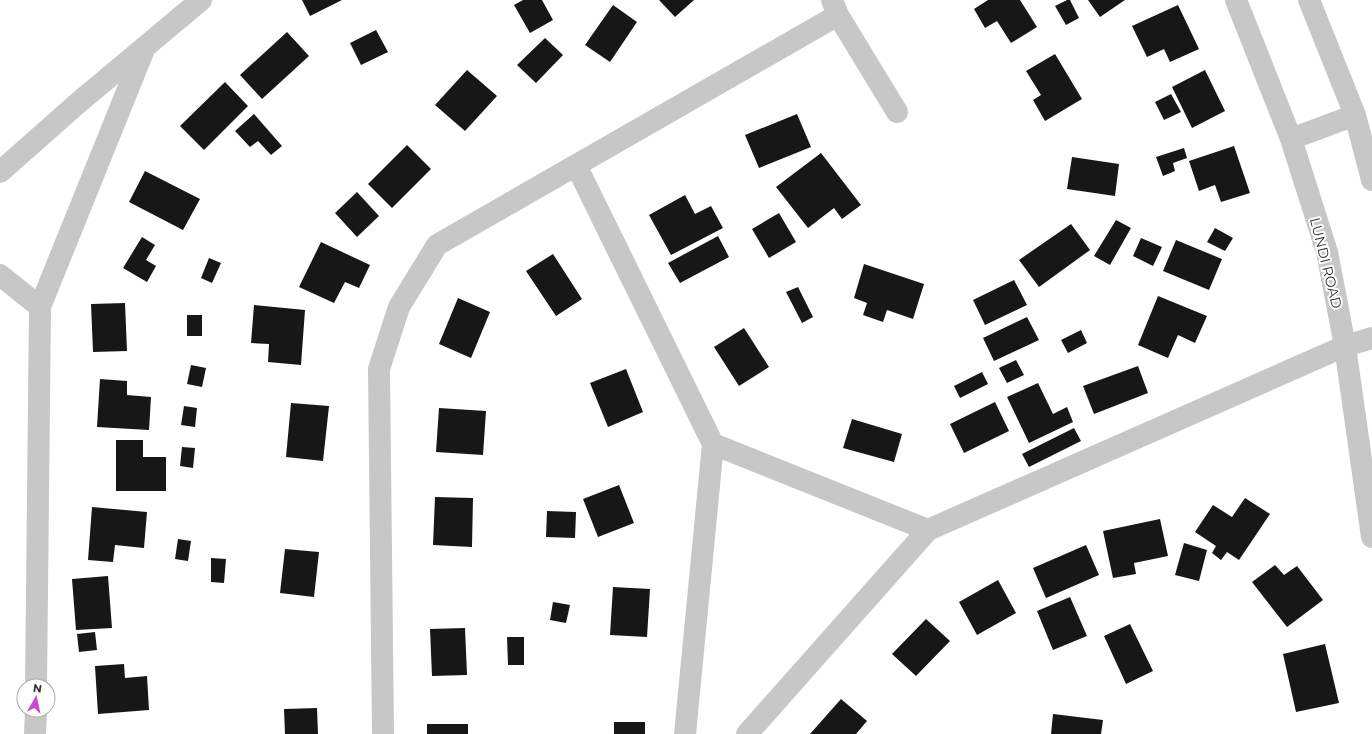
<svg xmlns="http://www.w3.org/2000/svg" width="1372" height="734" viewBox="0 0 1372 734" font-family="Montserrat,sans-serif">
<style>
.building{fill:#171717}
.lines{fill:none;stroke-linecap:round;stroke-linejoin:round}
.minor{stroke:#c7c7c7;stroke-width:22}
.labels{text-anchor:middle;stroke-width:4;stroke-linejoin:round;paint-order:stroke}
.street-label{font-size:14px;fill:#303030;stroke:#fff}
</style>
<rect width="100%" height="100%" fill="#fff"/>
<path class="building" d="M302,0H342L310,16Z
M523,0H542L553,20L530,33L514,5Z
M659,0H694L675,17Z
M988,0H1020L1037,27L1011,43L997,21L985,28L974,9Z
M1067,0H1070L1079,18L1066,25L1055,6Z
M1088,0H1125L1100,17Z
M613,5L637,22L610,62L585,45Z
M1178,5L1199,49L1170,62L1164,49L1147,57L1132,26Z
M376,30L388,52L361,65L350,43Z
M287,32L309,56L262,99L240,75Z
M545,38L563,55L536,83L517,65Z
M1055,54L1082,99L1045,121L1033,100L1041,95L1026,71Z
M467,70L497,96L465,131L435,105Z
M1205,70L1225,111L1192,128L1172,87Z
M225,82L248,106L204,150L180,126Z
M1171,94L1181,112L1164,120L1155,102Z
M254,114L282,146L271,155L258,141L250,147L235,131Z
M797,114L811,147L759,168L745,135Z
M407,145L431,169L392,208L368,184Z
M1234,146L1250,193L1221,202L1215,185L1199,191L1189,161Z
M1184,148L1187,158L1173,163L1175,171L1163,176L1156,157Z
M821,153L861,205L842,219L834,208L808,228L776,187Z
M1072,157L1119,164L1115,196L1067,189Z
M145,171L200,199L183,230L129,202Z
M357,192L379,216L357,237L335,213Z
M685,195L695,214L711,206L723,228L671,255L649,215Z
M779,213L796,242L769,258L752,229Z
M1116,220L1131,228L1110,265L1094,256Z
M1071,224L1090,250L1039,287L1019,260Z
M1215,228L1233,238L1225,251L1207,242Z
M718,236L729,257L680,283L668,263Z
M142,237L155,245L146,260L156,266L147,282L123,268Z
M1141,238L1162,247L1153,266L1133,256Z
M1176,240L1222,259L1209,290L1163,271Z
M321,242L370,265L359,288L345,282L334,303L299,287Z
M553,254L582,299L556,316L526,271Z
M209,258L221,263L212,283L201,278Z
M864,264L924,284L913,319L887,310L883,322L863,315L867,303L854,298Z
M1014,280L1027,305L985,325L973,300Z
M798,287L813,317L802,323L786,292Z
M1158,296L1207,316L1195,343L1178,335L1168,358L1138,345Z
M458,298L490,312L471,358L439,344Z
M125,303L127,351L93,352L91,304Z
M254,305L305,310L301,365L268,362L269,344L251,343Z
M187,315H202V336H187Z
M1027,317L1039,340L994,361L983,338Z
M744,328L769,367L739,386L714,347Z
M1081,330L1087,343L1068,353L1061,340Z
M1016,360L1024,375L1007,383L999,368Z
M191,365L206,368L202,387L187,384Z
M1138,366L1148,393L1094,414L1083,386Z
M626,369L643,412L608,427L590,383Z
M982,372L988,384L960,398L954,386Z
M100,379L127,381V395L151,397L149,430L97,427Z
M1038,383L1053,414L1067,407L1073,422L1029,443L1007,397Z
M995,402L1009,431L964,453L950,424Z
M291,403L329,406L323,461L286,457Z
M184,406L197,408L195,427L181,425Z
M439,408L486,411L483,455L436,452Z
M852,419L902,434L894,462L843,448Z
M1074,428L1081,441L1029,467L1022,454Z
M116,440H143V457H166V491H116Z
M182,447L195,448L193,468L180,466Z
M619,485L634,523L598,537L583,499Z
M435,497L473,498L472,547L433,545Z
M1245,498L1270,514L1239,560L1227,552L1221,560L1212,553L1216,546L1195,532L1213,505L1232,517Z
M92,507L147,512L144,548L115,545L113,562L88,560Z
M547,511L576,512L575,538L546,537Z
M1160,519L1168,556L1134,563L1136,574L1113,578L1103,531Z
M178,539L191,541L188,561L175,559Z
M1184,543L1207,550L1199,581L1175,575Z
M1086,545L1099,575L1046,598L1033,568Z
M285,549L319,552L314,597L280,593Z
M211,558L226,559L224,583L211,582Z
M1275,565L1284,575L1297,566L1323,600L1287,627L1252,582Z
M108,576L112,628L76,630L72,579Z
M998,580L1016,613L977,635L959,602Z
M613,587L650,589L647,637L610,635Z
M1070,597L1087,636L1053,650L1037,611Z
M553,602L570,605L566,623L550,620Z
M926,619L950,641L916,676L892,654Z
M1130,624L1153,671L1126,684L1104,636Z
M465,628L467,675L432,676L430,629Z
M95,632L97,650L79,652L77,634Z
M507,637H524V665H508Z
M1325,644L1339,703L1296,712L1283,654Z
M124,664L125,678L147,676L149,710L98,714L95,666Z
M841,699L867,721L856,734H810Z
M317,708L318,734H285L284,709Z
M1053,714L1103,720L1101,734H1051Z
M614,722H645V734H614Z
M427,724H468V734H427Z"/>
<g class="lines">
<path class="minor" d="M1236,0L1291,139L1327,252L1345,346L1372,537
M1309,0L1355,115L1372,180
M838,15L897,112
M1291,139L1355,115
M576,165L713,444L685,734
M0,172L78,103L201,0
M0,275L40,307L145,47
M713,444L928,530L747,734
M928,530L1345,346L1372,338
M36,686L40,307
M35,734L36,710
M383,734L379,369L399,307L437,245L838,15L832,0"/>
</g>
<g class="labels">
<g class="street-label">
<text transform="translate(1326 263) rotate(76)" y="5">LUNDI ROAD</text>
</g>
</g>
<g transform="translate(36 698) rotate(9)"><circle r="19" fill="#ffffff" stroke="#acacac"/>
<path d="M0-3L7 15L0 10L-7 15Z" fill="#cb48d0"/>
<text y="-6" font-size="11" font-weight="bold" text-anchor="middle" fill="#303030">N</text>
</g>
</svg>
